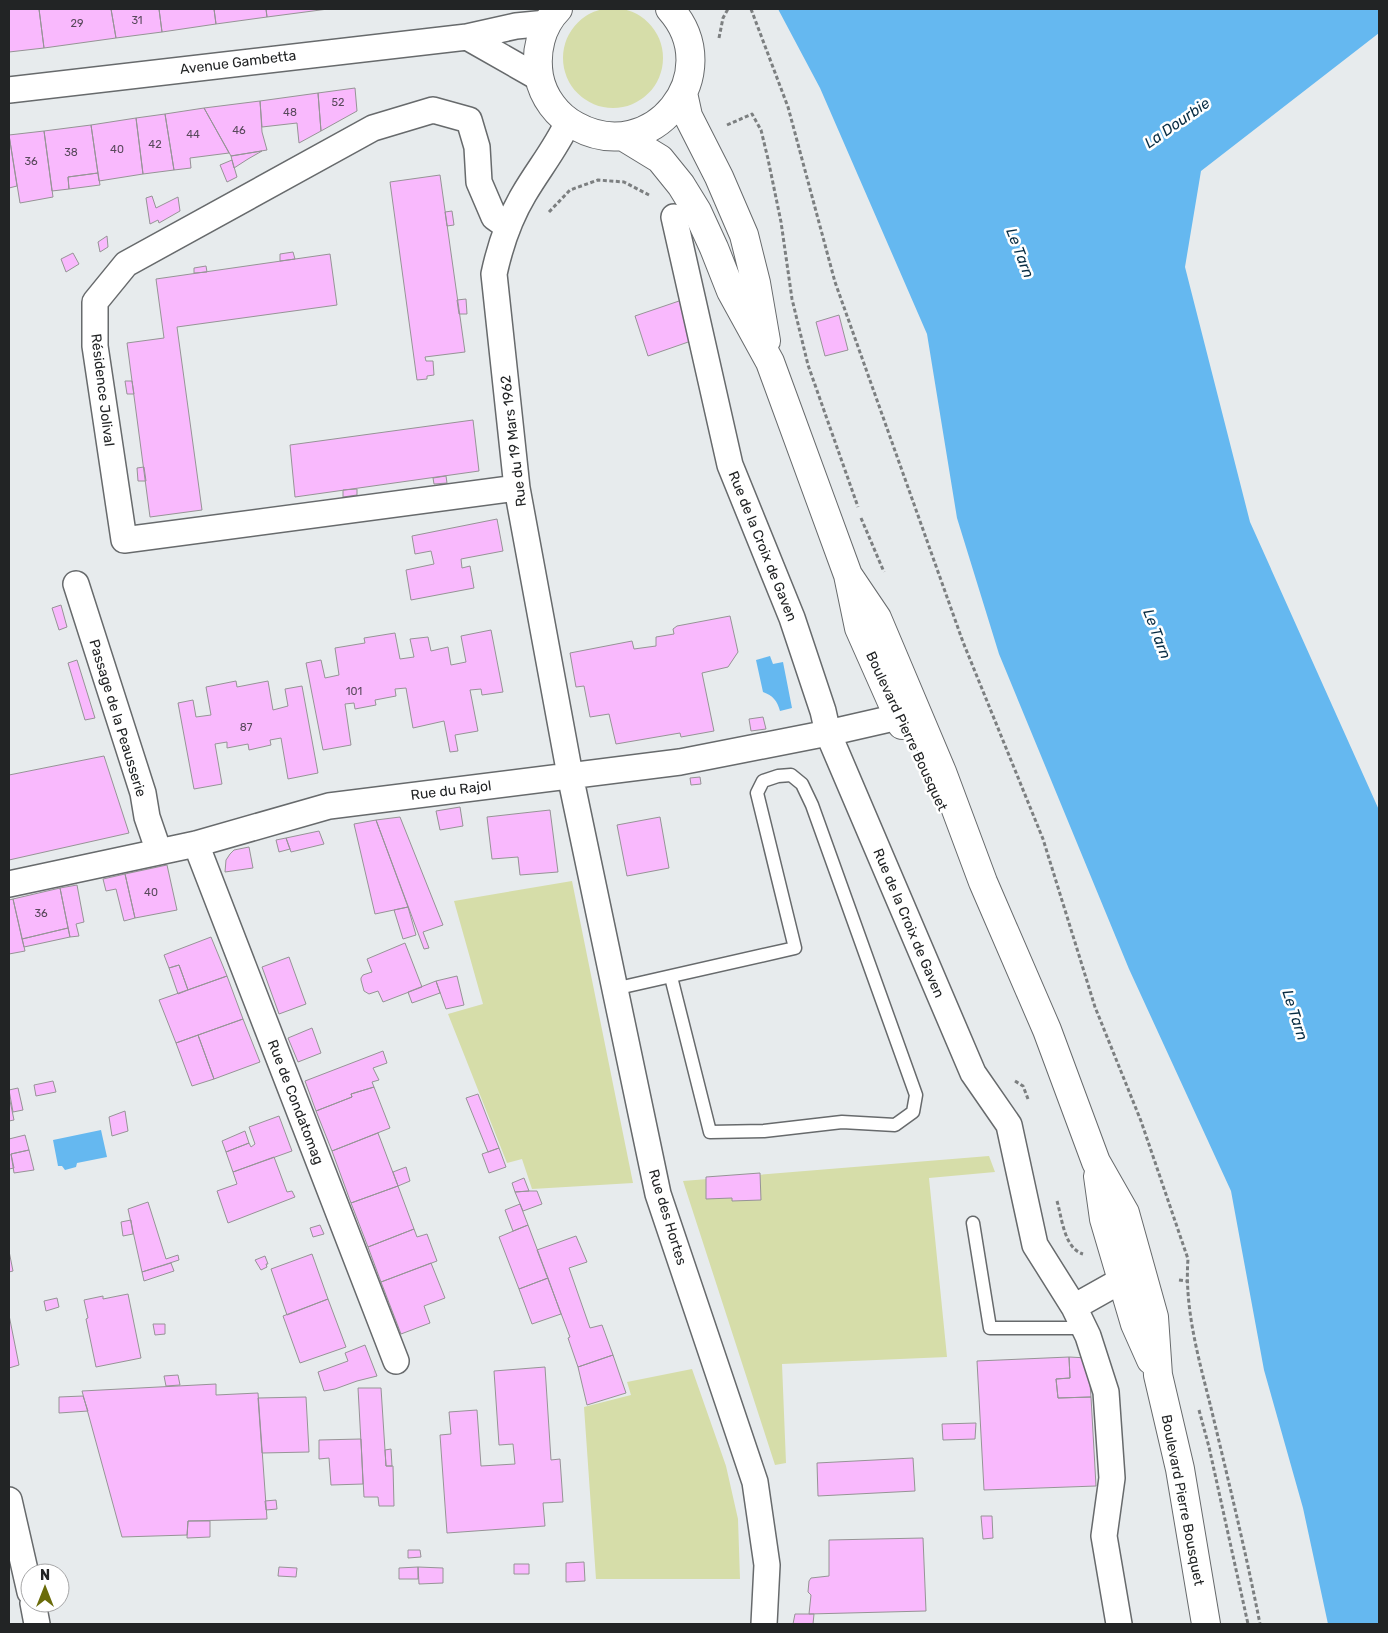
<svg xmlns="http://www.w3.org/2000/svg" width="1388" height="1633" viewBox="0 0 1388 1633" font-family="Rubik,sans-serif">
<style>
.green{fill:#d6dda9}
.water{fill:#65b8f0}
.building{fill:#f9b9fd;stroke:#969496}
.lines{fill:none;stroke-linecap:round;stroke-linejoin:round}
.service-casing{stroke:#676a6c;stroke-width:15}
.minor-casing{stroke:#676a6c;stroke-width:28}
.primary-casing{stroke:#676a6c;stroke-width:30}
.path{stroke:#7c7f80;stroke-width:3;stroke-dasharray:4 2.5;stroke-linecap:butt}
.service{stroke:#fff;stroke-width:12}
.minor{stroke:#fff;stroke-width:25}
.primary{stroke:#fff;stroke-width:28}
.labels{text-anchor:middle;stroke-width:5;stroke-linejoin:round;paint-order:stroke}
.number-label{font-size:11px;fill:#58495b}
.street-label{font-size:14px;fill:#222425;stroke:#fff}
.water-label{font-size:15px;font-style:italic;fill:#072c43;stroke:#fff}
</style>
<rect width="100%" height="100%" fill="#e7ebed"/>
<path class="green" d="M563 58a50 50 0 1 1 100 0a50 50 0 1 1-100 0Z
M572,881L633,1183L532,1189L522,1159L507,1163L448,1014L483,1004L454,901Z
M989,1156L995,1172L929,1178L947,1357L782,1364L786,1463L775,1465L683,1181Z
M692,1369L726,1466L738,1519L740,1579H596L584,1407L631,1395L627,1382Z"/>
<path class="water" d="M778,9H1379V33L1201,171L1185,267L1250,522L1379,810V1624H1328L1303,1508L1264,1370L1231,1191L1129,969L999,654L957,518L927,334L820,88Z
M770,656L773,664L783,662L792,708L780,711C777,700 773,696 763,692L756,660Z
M101,1130L107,1157L77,1163L76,1167L65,1170L62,1166H58L53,1140Z"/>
<path class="building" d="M9,9H39L44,48L9,52Z
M39,9H111L116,38L44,48Z
M111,9H159L162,32L116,38Z
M159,9H214L216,24L162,32Z
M214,9H266L267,17L216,24Z
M266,9H328L267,17Z
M355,88L357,111L321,131L318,93Z
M318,93L321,131L299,143L297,123L262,127L260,101Z
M260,101L262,132L267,150L231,156L204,108Z
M204,108L229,153L190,158L191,168L174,170L165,114Z
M165,114L174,170L143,174L136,118Z
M136,118L143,174L99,181L91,125Z
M91,125L98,173L68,177L69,189L52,191L44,131Z
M44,131L53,197L20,203L9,135Z
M9,135L17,186L9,188Z
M262,151L248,159L234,168L231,156Z
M232,160L237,177L227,182L220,165Z
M98,173L100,185L69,189L68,177Z
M440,175L465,352L425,357L426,361H433L434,375L427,376V379L417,380L390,182Z
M152,196L156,208L178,197L180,211L159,223L158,220L150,224L146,198Z
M452,211L454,225L447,226L445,212Z
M107,236L108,247L100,252L98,242Z
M293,252L295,259L280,261V254Z
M73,253L79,264L66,272L61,259Z
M330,254L337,305L177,327L202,510L150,517L127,343L164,338L156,279Z
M206,266L207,272L194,273V268Z
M466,299L467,314H459L457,300Z
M682,300L694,340L648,356L635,316Z
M839,315L848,350L825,356L816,322Z
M125,381H132L134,394H127Z
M473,420L479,471L295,497L290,445Z
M144,467L146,481H138L137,468Z
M446,476L447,483L434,484L433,478Z
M357,489V495L343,497V490Z
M497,519L503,551L461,559L462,568L470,566L474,588L411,600L406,570L434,564L431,551L415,554L412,536Z
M61,605L67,627L59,630L52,608Z
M730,616L738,652L728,667L702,673L714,731L681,737L680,733L616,744L609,714L590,717L584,686L576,687L570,653L632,641L634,649L656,646V637L674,634L673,629L677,626Z
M491,630L503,692L482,695L481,689L470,690L478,731L455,735L458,751L450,752L444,721L413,728L406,688L395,689L396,696L375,700L376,705L355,709L354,703L345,704L351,745L323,750L306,663L321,660L325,678L339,675L335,648L365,643L364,638L395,633L400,659L414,657L410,639L428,637L431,651L448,647L451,665L466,662L461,636Z
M77,660L95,718L85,720L68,663Z
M236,681L237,687L268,681L273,710L288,706L285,689L302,686L318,773L288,779L281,738L270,740L271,745L249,750L248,744L227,748V742L215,744L222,784L194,789L178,703L193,700L196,717L211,715L206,687Z
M763,717L766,729L751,731L749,719Z
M104,756L129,833L9,860V775Z
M700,777L701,784L691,785L690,778Z
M460,807L463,826L440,830L436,811Z
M550,810L558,872L520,875L518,857L492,859L487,817Z
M400,817L443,925L423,932L429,948L424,949L376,820Z
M660,817L669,868L627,876L617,825Z
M376,820L408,907L375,914L354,824Z
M319,831L324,844L291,852L286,838Z
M286,838L290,849L279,852L276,840Z
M249,847L253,868L225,872L226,860L230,854L234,850Z
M167,865L177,910L135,918L125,874Z
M125,874L135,918L124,921L116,889L106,891L103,879Z
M77,885L84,922L76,924L79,936L70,937L60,888Z
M60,888L68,928L22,939L13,899Z
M13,899L25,951L9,954V900Z
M408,907L416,935L403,939L394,910Z
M68,928L70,937L24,947L22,939Z
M211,937L227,976L188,990L179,965L169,968L164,955Z
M405,943L422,987L383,1002L378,991L369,994L364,991L361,980V978L363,975L372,972L367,959Z
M289,957L306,1004L279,1014L262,967Z
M179,965L188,990L178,994L169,968Z
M227,976L243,1019L176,1043L159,1000Z
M457,976L464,1005L446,1009L436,981Z
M436,981L440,993L412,1003L408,992Z
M243,1019L260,1062L214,1079L198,1035Z
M312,1028L321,1053L298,1062L288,1038Z
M198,1035L214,1079L192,1086L176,1043Z
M383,1051L387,1063L373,1068L379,1080L372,1082L374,1087L351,1094L352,1097L316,1111L305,1081Z
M53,1081L56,1092L36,1096L34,1085Z
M374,1087L390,1128L332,1151L316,1111L352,1097L351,1094Z
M18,1088L23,1110L13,1112L9,1090Z
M478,1094L499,1148L488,1152L466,1098Z
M9,1096L14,1120L9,1121Z
M125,1111L128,1131L112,1136L109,1117Z
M279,1116L292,1151L233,1172L226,1152L249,1143L251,1147L255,1144L249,1127Z
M245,1131L249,1143L226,1152L222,1141Z
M378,1133L398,1186L351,1203L332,1151Z
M25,1135L29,1150L11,1154L14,1168L9,1169V1139Z
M499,1148L506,1167L489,1173L482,1154Z
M29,1150L34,1170L14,1173L11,1154Z
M274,1157L287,1192L292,1191L295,1197L228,1223L217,1191L237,1184L233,1172Z
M406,1167L410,1181L398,1186L393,1172Z
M760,1173L761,1200L732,1201V1198L706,1199V1177Z
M524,1178L529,1191L515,1192L512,1183Z
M398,1186L414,1229L368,1247L351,1203Z
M529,1191H537L542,1204L523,1211L515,1192Z
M148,1202L166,1259L178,1255L179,1260L142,1272L128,1209Z
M520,1204L528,1225L513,1231L505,1210Z
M131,1220L133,1234L123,1236L121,1222Z
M320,1225L324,1234L313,1237L310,1228Z
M528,1225L548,1278L519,1289L499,1237Z
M414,1229L417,1237L427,1234L437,1261L381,1282L368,1247Z
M576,1236L587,1262L569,1268L590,1328L602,1325L613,1355L578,1367L568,1338L570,1337L537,1250Z
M9,1251L13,1271L9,1272Z
M312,1254L328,1299L287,1315L271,1269Z
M265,1256L268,1264H266L267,1267L261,1270L255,1260Z
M171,1263L174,1271L144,1281L142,1272Z
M431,1263L445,1298L424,1306L430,1323L401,1334L381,1282Z
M548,1278L561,1314L532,1324L519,1289Z
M128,1294L141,1358L96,1367L86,1319L88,1318L84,1300L103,1296V1299Z
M57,1298L59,1307L46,1311L44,1301Z
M328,1299L346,1347L300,1363L283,1316Z
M9,1315L19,1365L9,1368Z
M153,1324H165V1334L155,1335Z
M365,1345L377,1376L357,1381L335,1389L324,1391L318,1372L348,1361L345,1353Z
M613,1355L626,1393L587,1405L578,1367Z
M1069,1357L1088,1358L1091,1397L1058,1398L1056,1379L1070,1378Z
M1069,1357L1070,1378L1056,1379L1058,1398L1091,1397L1096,1486L984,1490L977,1361Z
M545,1367L551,1460L560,1459L563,1502L543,1503L545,1526L447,1533L440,1435L451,1434L449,1412L477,1410L481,1466L515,1464L513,1444L499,1445L494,1371Z
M178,1375L180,1385L166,1386L164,1376Z
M216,1384V1395L258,1393L267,1519L188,1521L187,1535L122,1537L82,1391Z
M358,1388H381L386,1466H393L394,1506H379L378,1497H364Z
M83,1396L88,1411L59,1413V1397Z
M306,1397L309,1452L262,1453L258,1398Z
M976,1423L975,1439L943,1440L942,1424Z
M361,1439L363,1484L331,1485L329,1458L319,1459V1440Z
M391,1449L392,1466H386L385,1450Z
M913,1458L915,1491L818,1496L817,1463Z
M276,1500L277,1509L266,1510L265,1501Z
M981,1516H992L993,1538L983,1539Z
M188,1521H210V1537L187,1538Z
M923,1538L926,1611L809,1614L811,1595L808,1592L809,1581L811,1578L829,1576V1540Z
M408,1550H420L421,1557L408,1558Z
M584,1562L585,1581L566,1582V1563Z
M514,1564H529V1574H514Z
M279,1567L297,1568L296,1577L278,1576Z
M418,1567L443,1568V1583L419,1584Z
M418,1567V1579H399V1568Z
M795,1614H814L813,1624H793Z"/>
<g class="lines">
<g class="service-casing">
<path id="service" d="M614,989L795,948L757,793L763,781L778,776L791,775L802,784L812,805L916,1095L913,1112L895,1125L842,1122L764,1131L710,1132L671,977
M973,1223L990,1328H1084"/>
</g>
<g class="minor-casing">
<path id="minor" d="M467,37L539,78
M9,90L467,37L516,26L547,23
M568,122C556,148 538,170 524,194C509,219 500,246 494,274L517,488L570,775L658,1194L755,1482L767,1565L764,1624
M674,217L730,465L792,618L823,711L828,733L973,1073L1009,1125L1035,1245L1074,1307L1088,1336L1106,1392L1112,1478L1104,1536L1119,1624
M508,227L494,217L479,182L477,147L469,120L433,110L373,128L126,264L95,302V346L124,540L517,488
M76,584L143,793L147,817L159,852
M196,844L396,1361
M9,884L196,844L329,806L680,762L828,733L898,717
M1074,1307L1122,1280
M9,1500L30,1592
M33,1603L37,1624"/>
</g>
<g class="primary-casing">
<path id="primary" d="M558,9C541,26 535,52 539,76C543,97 557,116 576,126C652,168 728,74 670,9
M683,93L688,116L719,177L744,235L756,283L766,341
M624,137L660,159L681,185L697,211L714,248L731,291L770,362L848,575L859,628L902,725
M848,575L877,618L942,772L983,882L1047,1030L1096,1162L1125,1213L1154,1317L1158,1375L1180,1469L1206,1624
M1098,1176L1104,1219L1135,1324L1151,1360"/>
</g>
<path class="path" d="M751,9L788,107L835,282L963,642L1043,839L1095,1007L1141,1121L1188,1259C1184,1310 1200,1363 1212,1412C1229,1483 1246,1553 1260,1624
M719,38L723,18L728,9
M727,125L752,114L761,130L768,159L781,222L792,299L808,365L858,507
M549,212L570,190L598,180L624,182L649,195
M861,518L884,572
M1015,1081L1023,1086L1028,1099
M1057,1201C1062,1218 1064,1248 1083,1254
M1179,1280L1186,1281
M1199,1410L1209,1447L1248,1624"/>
<use href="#service" class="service"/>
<use href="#minor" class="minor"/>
<use href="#primary" class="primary"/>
</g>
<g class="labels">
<g class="number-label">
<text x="137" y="24">31</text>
<text x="77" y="27">29</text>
<text x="338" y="106">52</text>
<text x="290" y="116">48</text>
<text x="239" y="134">46</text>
<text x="193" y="138">44</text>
<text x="155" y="148">42</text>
<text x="117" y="153">40</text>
<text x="71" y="156">38</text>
<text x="31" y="165">36</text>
<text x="354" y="695">101</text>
<text x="246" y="731">87</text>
<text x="151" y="896">40</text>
<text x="41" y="917">36</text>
</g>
<g class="street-label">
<text transform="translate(238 62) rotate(-7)" y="5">Avenue Gambetta</text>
<text transform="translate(103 390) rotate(83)" y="5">Résidence Jolival</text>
<text transform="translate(513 441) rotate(-97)" y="5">Rue du 19 Mars 1962</text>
<text transform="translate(763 546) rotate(68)" y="5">Rue de la Croix de Gaven</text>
<text transform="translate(118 718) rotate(73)" y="5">Passage de la Peausserie</text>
<text transform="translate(907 731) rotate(65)" y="5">Boulevard Pierre Bousquet</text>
<text transform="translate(451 790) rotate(-7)" y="5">Rue du Rajol</text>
<text transform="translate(909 923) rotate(67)" y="5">Rue de la Croix de Gaven</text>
<text transform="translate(296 1102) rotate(69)" y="5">Rue de Condatomag</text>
<text transform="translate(668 1217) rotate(73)" y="5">Rue des Hortes</text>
<text transform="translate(1183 1500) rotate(79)" y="5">Boulevard Pierre Bousquet</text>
</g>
<g class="water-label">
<text transform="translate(1177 123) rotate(-35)" y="5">La Dourbie</text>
<text transform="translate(1020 253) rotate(69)" y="5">Le Tarn</text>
<text transform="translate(1157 634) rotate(69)" y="5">Le Tarn</text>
<text transform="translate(1295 1015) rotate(72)" y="5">Le Tarn</text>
</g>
</g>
<rect width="1388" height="1633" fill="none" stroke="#222425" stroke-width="20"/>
<g transform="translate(45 1588)"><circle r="24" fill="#ffffff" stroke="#a7a7a8"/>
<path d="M0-4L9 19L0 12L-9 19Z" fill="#6a6b09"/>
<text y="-8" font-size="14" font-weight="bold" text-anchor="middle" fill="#222425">N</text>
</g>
</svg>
